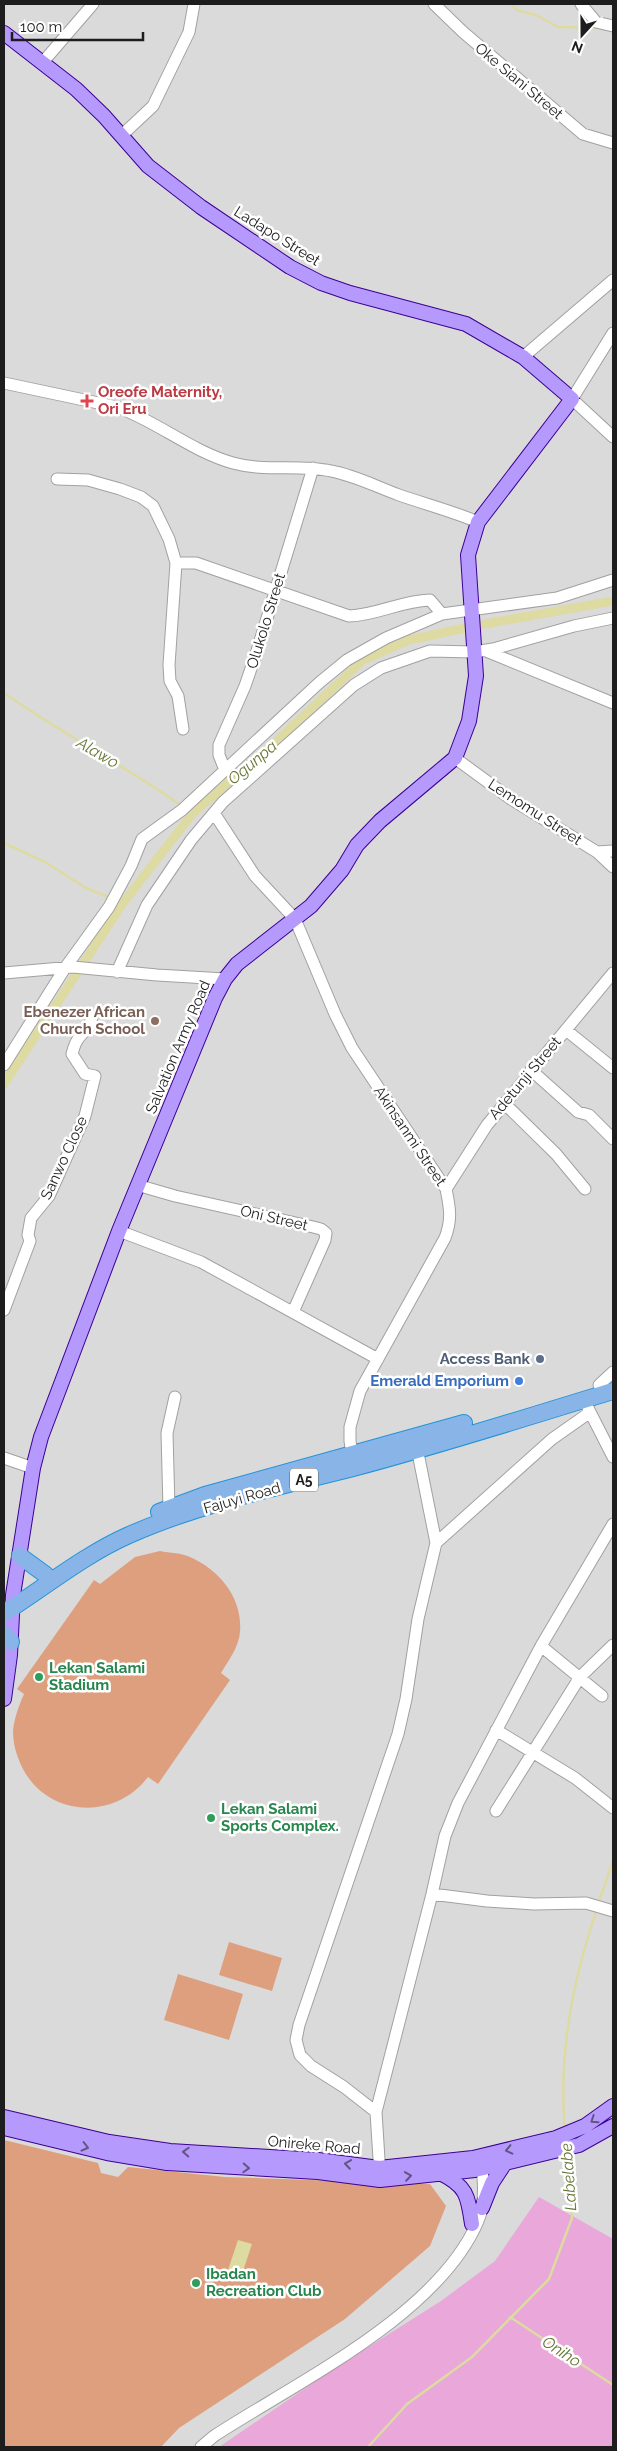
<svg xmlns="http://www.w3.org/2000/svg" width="617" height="2451" viewBox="0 0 617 2451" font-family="Raleway,sans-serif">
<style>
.residential{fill:#dadadb}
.grass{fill:#e9a7da}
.pitch{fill:#de9f7f}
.water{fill:#dddaa2}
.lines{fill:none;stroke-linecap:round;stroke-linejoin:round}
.stream{stroke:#dddaa2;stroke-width:2.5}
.canal{stroke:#dddaa2;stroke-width:9}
.minor-casing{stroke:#a1a1a1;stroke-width:13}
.major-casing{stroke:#3b0095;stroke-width:16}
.highway-casing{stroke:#2293d9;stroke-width:18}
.minor{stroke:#fff;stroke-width:11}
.major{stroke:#b699fc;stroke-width:14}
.highway{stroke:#89b4e7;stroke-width:16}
.oneway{stroke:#625581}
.health-dot{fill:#e0444e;stroke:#fff;stroke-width:2}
.education-dot{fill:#8d6e63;stroke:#fff;stroke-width:2}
.service-dot{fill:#5c6f8a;stroke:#fff;stroke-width:2}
.shop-dot{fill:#3f7fe0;stroke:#fff;stroke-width:2}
.leisure-dot{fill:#2e9e5b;stroke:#fff;stroke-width:2}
.labels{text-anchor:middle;stroke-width:5;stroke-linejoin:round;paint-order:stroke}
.shield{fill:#fff;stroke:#616161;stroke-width:1}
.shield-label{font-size:14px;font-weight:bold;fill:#1d1d1d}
.street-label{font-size:15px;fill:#1d1d1d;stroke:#fff}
.health-label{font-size:15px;font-weight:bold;fill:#be3a42;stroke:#fff;text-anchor:start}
.education-label{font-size:15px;font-weight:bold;fill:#785e54;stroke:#fff;text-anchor:end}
.service-label{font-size:15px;font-weight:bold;fill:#4e5e75;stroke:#fff;text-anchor:end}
.shop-label{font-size:15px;font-weight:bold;fill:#366cbe;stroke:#fff;text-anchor:end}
.leisure-label{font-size:15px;font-weight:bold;fill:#27864d;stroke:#fff;text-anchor:start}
.water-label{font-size:16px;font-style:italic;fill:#677635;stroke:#fff}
</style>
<rect width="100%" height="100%" fill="#e7e2ee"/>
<path class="residential" d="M4,4H613V2447H4Z"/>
<path class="grass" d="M539,2197L613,2239V2447H219L332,2370L441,2301L495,2261Z"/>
<path class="pitch" d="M160,1551C170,1553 182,1553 190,1557C220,1570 243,1599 240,1632C239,1647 228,1661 221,1673L230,1680L158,1784L148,1777C114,1822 45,1817 21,1765C16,1754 13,1743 13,1731C14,1719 19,1705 24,1694L17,1689L94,1580L100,1584L135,1557Z
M229,1942L282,1958L272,1991L219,1975Z
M178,1974L243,1994L229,2040L164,2020Z
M4,2140L98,2163L101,2173L118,2177L128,2167L225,2177L430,2184L446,2206L430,2246L345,2319L179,2428L161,2447H4Z"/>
<path class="water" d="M238,2240L252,2244L242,2274L228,2270Z"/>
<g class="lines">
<path class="stream" d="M512,4L517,10L536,15L558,27L604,28
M4,693C61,733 124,765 182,806
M186,809L192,814
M4,843L45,862L86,888L111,898
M116,900L123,903
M598,1904L613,1861
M565,2130C558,2056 573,1979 597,1909
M510,2317L613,2385
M368,2447L407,2404L472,2357L549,2279L572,2218L566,2153"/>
<path class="canal" d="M4,1084L123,903L192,814L277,741L363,660L409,640L479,625L613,601"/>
<g class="minor-casing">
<path id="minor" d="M434,4L463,32L583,134L613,143
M581,4L596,22L613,26
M43,62L93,4
M121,136L153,106L189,32L194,4
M613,333L572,399L613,437
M523,357L613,280
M4,383L117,407C158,422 191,451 233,463C265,472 299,464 331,471C354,475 377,487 399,495C425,504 452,511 478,522
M57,479L88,480L120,489L141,497L153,506L169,539L176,563L169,665L170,681L178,696L183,729
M176,563H196L349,616C378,615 400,601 430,600L442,614
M486,651L613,703
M455,758L511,799L597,852L613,867
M225,770L219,755V745L245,686L257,651L313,468
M214,813L255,876L295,919L335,1014L352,1048L446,1189C450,1208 452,1220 445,1238L360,1391L350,1427V1441L353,1460
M597,852L613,851
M117,972L147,905L191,840L223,802L354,685L381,668L430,651L474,652L493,649L574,626L613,618
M4,973L73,967L157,975L225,979
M566,1030L613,1068
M4,1065L65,968L109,907L131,866L142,839L182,810L320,682L347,660L386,638L442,614L557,598L613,580
M531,1070L578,1112L589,1115L613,1139
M504,1103L556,1154L585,1189
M137,1185L175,1196L309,1226L321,1229L326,1233L325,1240L293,1312
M446,1189L487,1125L613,973
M119,1231L201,1262L378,1359
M4,1310L30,1241L28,1235L31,1218L49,1196L85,1116L95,1076L85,1074L72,1054C75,1042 79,1035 89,1028L92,1017
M599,1385L613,1372
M588,1408L613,1457
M4,1458L33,1468
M169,1508L167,1433L175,1397
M436,1543L552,1439L589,1413
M541,1646L602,1696
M496,1730L575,1778L613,1808
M496,1811L580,1677L613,1645
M432,1894L487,1901L534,1904L586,1903L613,1911
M376,2112L344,2087L311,2066L300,2055L296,2040L299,2025L398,1734L406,1699L418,1619L436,1543L416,1443
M380,2175L376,2112L432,1894L445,1836L458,1803L541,1646L613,1524
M201,2447L214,2436C297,2382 438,2315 478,2221C486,2203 484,2180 481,2161"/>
</g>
<g class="major-casing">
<path id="major" d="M4,33L76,89L104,116L148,166L201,207L290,267L321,283L350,293L466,324L523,357L572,399L478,522L468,555L476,676L469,721L455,758L380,821L357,845L342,870L311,906L237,964L225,979L215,998L119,1231L41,1437L33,1468L13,1595L10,1655L4,1699
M4,2117L109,2142L170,2151L318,2160L379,2168L473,2158L556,2138L585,2126L613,2106
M4,2128L107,2153L167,2163L318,2172L380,2180L475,2170L505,2163L579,2145L613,2126
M440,2173C467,2186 468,2196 472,2224
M482,2208L492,2183L505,2163"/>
</g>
<g class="highway-casing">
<path id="highway" d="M159,1512L205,1495L464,1423
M20,1556L46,1575
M4,1613C45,1587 84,1555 129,1535C199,1504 278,1487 353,1468C440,1445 527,1417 613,1391
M4,1634L11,1642"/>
</g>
<use href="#minor" class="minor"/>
<use href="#major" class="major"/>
<use href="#highway" class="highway"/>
</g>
<defs><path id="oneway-chevron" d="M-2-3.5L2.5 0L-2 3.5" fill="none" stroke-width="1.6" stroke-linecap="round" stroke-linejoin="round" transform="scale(1.25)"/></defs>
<g class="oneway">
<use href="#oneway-chevron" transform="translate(594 2120) rotate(146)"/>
<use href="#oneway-chevron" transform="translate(85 2147) rotate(14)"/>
<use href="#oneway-chevron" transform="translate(509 2150) rotate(167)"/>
<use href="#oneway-chevron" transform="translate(186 2152) rotate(-177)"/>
<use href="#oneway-chevron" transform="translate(348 2164) rotate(-172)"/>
<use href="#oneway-chevron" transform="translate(246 2168) rotate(3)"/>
<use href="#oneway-chevron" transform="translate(408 2176) rotate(-8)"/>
</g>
<path class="health-dot" d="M84.5 393.5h5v5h5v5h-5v5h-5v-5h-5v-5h5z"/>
<circle class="education-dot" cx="155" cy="1021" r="5"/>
<circle class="service-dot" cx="540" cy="1359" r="5"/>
<circle class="shop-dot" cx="519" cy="1381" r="5"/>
<g class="leisure-dot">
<circle cx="39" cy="1677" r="5"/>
<circle cx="211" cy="1818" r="5"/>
<circle cx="196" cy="2283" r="5"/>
</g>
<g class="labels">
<rect class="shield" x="290" y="1468.5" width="28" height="23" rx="4"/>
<g class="shield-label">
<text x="304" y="1485">A5</text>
</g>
<g class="street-label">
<text transform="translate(519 81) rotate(40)" y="5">Oke Siani Street</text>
<text transform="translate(277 236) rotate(32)" y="5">Ladapo Street</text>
<text transform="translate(266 621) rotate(-73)" y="5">Olukolo Street</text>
<text transform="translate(535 812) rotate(33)" y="5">Lemomu Street</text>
<text transform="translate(178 1047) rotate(-67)" y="5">Salvation Army Road</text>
<text transform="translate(525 1078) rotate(-50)" y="5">Adetunji Street</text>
<text transform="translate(410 1136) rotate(56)" y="5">Akinsanmi Street</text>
<text transform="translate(64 1158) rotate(-65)" y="5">Sanwo Close</text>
<text transform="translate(274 1218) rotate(13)" y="5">Oni Street</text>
<text transform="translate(242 1498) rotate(-16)" y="5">Fajuyi Road</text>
<text transform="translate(314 2145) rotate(5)" y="5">Onireke Road</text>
</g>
<g class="health-label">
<text x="98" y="397">Oreofe Maternity,<tspan x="98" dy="17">Ori Eru</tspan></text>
</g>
<g class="education-label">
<text x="145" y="1017">Ebenezer African<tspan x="145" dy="17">Church School</tspan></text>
</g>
<g class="service-label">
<text x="530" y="1364">Access Bank</text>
</g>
<g class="shop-label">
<text x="509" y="1386">Emerald Emporium</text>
</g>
<g class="leisure-label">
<text x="49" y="1673">Lekan Salami<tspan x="49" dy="17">Stadium</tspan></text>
<text x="221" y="1814">Lekan Salami<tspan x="221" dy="17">Sports Complex.</tspan></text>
<text x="206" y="2279">Ibadan<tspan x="206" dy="17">Recreation Club</tspan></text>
</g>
<g class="water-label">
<text transform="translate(98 752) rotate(30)" y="6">Alawo</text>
<text transform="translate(252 762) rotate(-40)" y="6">Ogunpa</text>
<text transform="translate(568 2177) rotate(-94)" y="6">Labelabe</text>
<text transform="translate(562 2351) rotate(33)" y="6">Oniho</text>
</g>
</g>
<rect width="617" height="2451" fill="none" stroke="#1d1d1d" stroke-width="10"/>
<g transform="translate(582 35) rotate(201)" stroke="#ffffff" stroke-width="4" paint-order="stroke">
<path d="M0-4L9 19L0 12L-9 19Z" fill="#1d1d1d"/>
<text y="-8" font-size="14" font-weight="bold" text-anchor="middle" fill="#1d1d1d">N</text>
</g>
<path d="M12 32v8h131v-8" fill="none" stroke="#1d1d1d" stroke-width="2.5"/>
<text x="20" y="32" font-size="15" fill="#1d1d1d" stroke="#ffffff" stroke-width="4" paint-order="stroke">100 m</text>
</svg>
